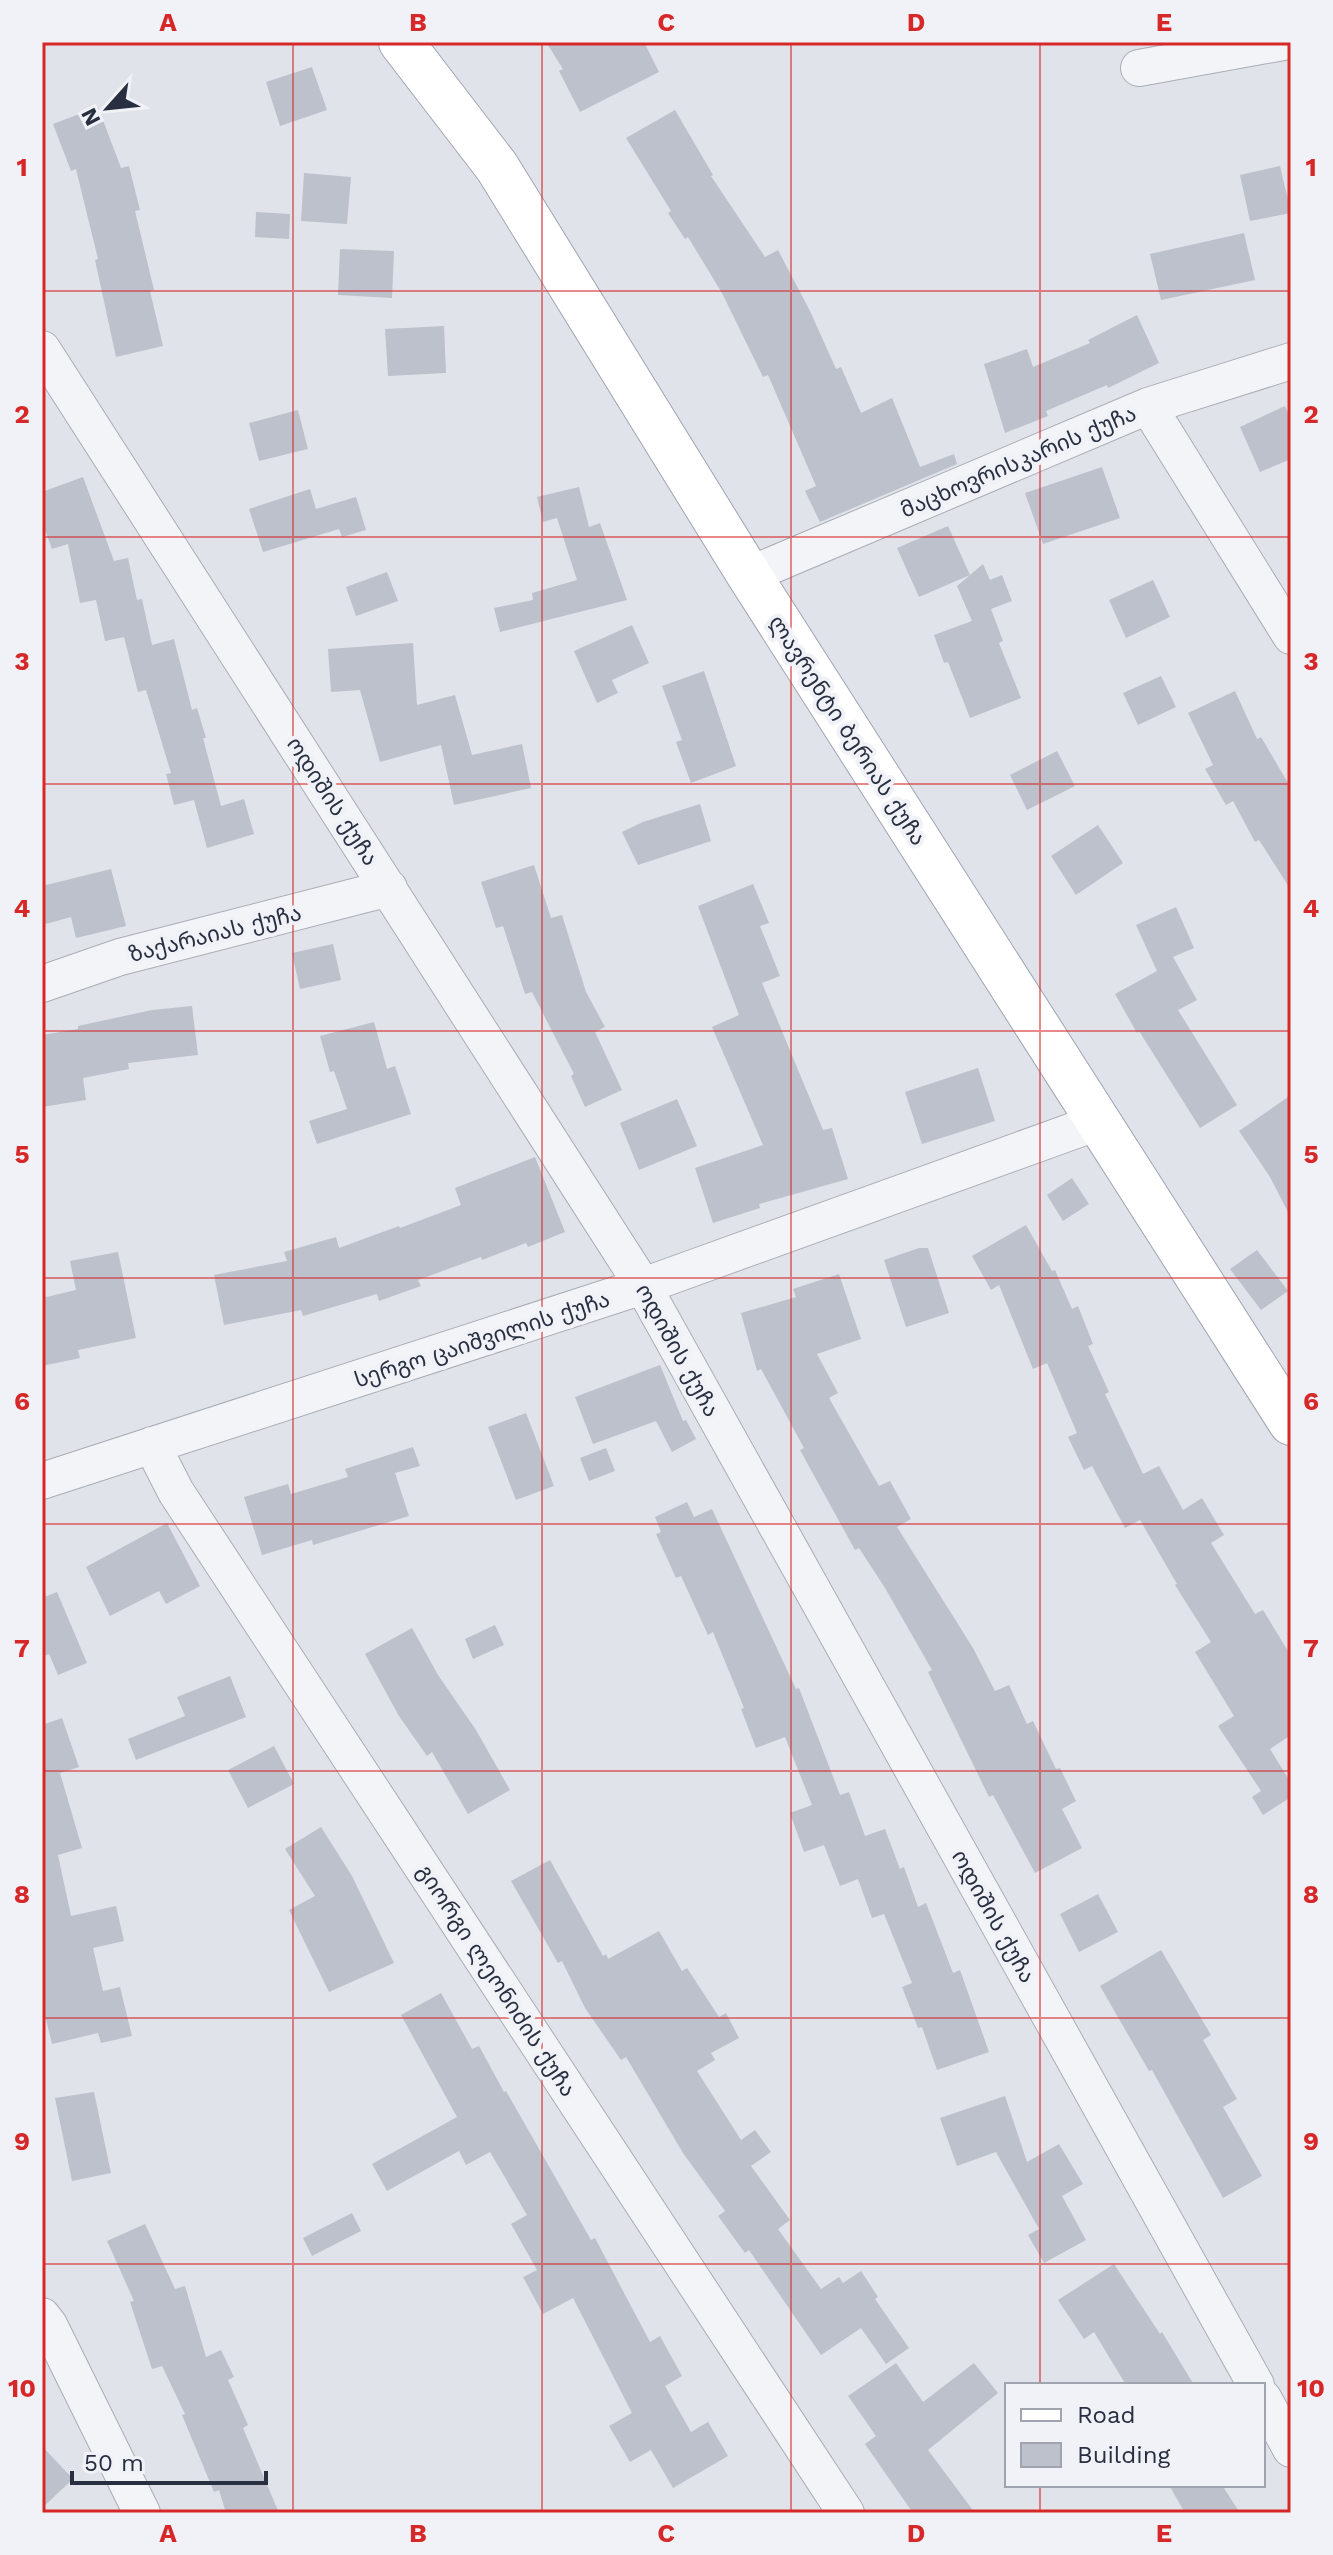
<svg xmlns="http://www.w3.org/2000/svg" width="1333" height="2555" viewBox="0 0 1333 2555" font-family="'Work Sans','Noto Sans Georgian',sans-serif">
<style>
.building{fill:#bdc1cc}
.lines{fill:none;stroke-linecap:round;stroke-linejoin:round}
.minor-casing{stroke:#a9adb7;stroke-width:38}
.major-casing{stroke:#9fa5b5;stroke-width:46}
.minor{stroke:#f3f4f7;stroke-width:36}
.major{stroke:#fff;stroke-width:44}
.grid{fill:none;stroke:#d62828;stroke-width:2;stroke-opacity:0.55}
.labels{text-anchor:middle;stroke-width:8;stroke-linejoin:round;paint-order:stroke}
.street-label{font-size:22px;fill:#282f41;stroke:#f0f2f7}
.neatline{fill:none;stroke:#d62828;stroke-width:3}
.grid-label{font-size:26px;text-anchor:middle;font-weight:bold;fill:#d62828}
</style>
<rect width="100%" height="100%" fill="#e0e3e9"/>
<path class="building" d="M546,42H644L659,72L580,112L559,71L563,69Z
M312,67L327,110L280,126L266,82Z
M98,107L121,168L129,166L140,210L135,211L154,290L150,291L163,346L116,357L95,260L98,259L76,169L71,171L53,124Z
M675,110L713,175L711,176L765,257L778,250L810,311L836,369L841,367L861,413L892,398L920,467L954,454L957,464L820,522L805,491L816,486L768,375L763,377L722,293L688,237L685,239L668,213L671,211L626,138Z
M1280,166L1291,213L1250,221L1240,175Z
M304,173L351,177L347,224L301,221Z
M256,212L290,214L289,239L255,237Z
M1244,233L1255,280L1161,300L1150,254Z
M340,249L394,251L392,298L338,295Z
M1137,315L1159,363L1108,388L1107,385L1046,411L1048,416L1005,433L984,364L1027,349L1033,367L1090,343L1088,340Z
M444,326L446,373L388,376L385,329Z
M1285,406L1291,419V459L1260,472L1240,427Z
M298,410L308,449L259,461L249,423Z
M1102,467L1120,518L1043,544L1025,493Z
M83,477L114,561L128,558L137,600L142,599L152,645L174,639L192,710L197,708L206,738H203L221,806L244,799L254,834L207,848L194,800L174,805L166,774L171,773L146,690L138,692L124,637L105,641L96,600L80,603L68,544L52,549L42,522V492Z
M579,487L589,527L600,523L627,600L500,632L494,608L533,600L532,593L577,580L557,518L543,522L537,497Z
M310,489L316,509L356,497L366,530L342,537L339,529L263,552L249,509Z
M948,526L970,575L919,597L897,548Z
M983,564L990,580L1002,575L1012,601L991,609L1003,641L999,643L1021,698L970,718L948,662L944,663L934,635L972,621L957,586Z
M387,572L398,601L356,616L346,587Z
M1153,580L1170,617L1126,638L1109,600Z
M632,625L649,663L612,680L618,693L597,703L574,651Z
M413,643L417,705L455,695L472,755L522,744L531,788L454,805L441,745L380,762L360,690L331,692L328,649Z
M704,671L736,766L691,783L676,742L682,740L662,686Z
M1161,676L1176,707L1138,725L1123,693Z
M1235,691L1257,739L1261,737L1291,788V890L1259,840L1255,842L1233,801L1226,805L1205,769L1213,765L1188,713Z
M1057,751L1075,786L1027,810L1010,775Z
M700,804L711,841L638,865L622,832L643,822Z
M1098,825L1123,863L1076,895L1051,856Z
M534,865L551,918L562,915L586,992L605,1027L595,1032L622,1090L585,1107L571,1076L574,1074L532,992L525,994L503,926L496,928L481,882Z
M111,869L126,926L76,938L71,917L42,925V886Z
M753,884L769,923L760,926L780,976L762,983L823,1130L832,1128L848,1179L759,1204L760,1208L713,1223L695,1168L763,1145L712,1027L739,1015L698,906Z
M1176,907L1194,948L1173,957L1197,1000L1178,1010L1237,1105L1200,1128L1139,1031L1137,1033L1115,994L1157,971L1136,925Z
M333,944L341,980L300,989L292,953Z
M192,1006L198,1055L128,1063L129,1069L83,1078L86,1100L42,1107V1035L78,1029V1026L152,1010Z
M374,1022L387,1069L395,1066L411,1114L317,1144L309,1121L347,1109L334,1071L330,1072L320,1036Z
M978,1068L995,1121L922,1144L905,1092Z
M1291,1095V1218L1270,1177L1239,1131Z
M677,1099L697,1146L639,1170L620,1123Z
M535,1157L565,1232L528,1247L526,1243L482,1260L481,1257L418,1280L421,1286L379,1301L377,1294L303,1316L301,1310L224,1325L214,1275L287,1261L284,1252L336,1237L339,1248L399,1226L400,1228L461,1205L455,1188Z
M1072,1178L1089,1204L1063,1221L1047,1195Z
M1026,1225L1052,1271L1055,1270L1072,1309L1078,1306L1093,1344L1088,1346L1109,1392L1105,1394L1143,1474L1159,1466L1183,1510L1202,1498L1224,1535L1211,1543L1255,1614L1263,1610L1291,1656V1735L1270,1749L1291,1783V1797L1263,1815L1252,1797L1261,1791L1218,1726L1234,1716L1195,1652L1211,1642L1175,1585L1177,1584L1140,1520L1125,1528L1092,1466L1084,1470L1068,1437L1077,1433L1047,1363L1033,1369L999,1285L991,1290L972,1256Z
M919,1248H928L949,1313L906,1327L884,1260Z
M1257,1250L1288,1291L1261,1310L1230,1269Z
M118,1252L136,1338L78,1350L80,1358L42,1366V1298L76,1290L70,1261Z
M839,1274L861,1339L817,1354L838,1393L829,1398L879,1486L890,1481L911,1519L897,1527L973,1648L995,1691L1009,1685L1027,1724L1033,1721L1056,1769L1060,1768L1076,1801L1062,1809L1082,1848L1035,1873L993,1795L989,1797L928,1672L932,1670L885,1588L859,1548L855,1550L800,1450L804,1448L761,1369L757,1371L741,1313L796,1297L793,1289Z
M660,1365L683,1421L686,1420L696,1439L672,1452L656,1421L593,1444L575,1397Z
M526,1413L554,1486L516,1500L488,1427Z
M413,1447L420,1466L395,1473L409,1516L313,1545L312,1540L262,1555L244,1497L288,1484L291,1494L348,1477L345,1469Z
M606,1448L615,1471L589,1481L580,1458Z
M687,1502L694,1517L712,1509L796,1689L799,1688L840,1795L849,1792L865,1836L885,1829L900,1869L904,1867L918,1907L926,1903L953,1973L960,1970L989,2052L937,2070L922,2027L918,2028L902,1987L912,1983L884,1914L872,1918L858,1879L840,1886L824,1845L804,1852L790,1813L812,1805L785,1737L756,1748L741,1709L744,1708L713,1632L708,1635L681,1576L676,1578L656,1534L661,1532L655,1517Z
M167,1523L200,1586L166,1604L159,1591L110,1616L86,1567Z
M57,1592L87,1663L58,1675L49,1654L42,1657V1598Z
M495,1625L504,1645L473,1659L465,1639Z
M412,1628L438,1675L476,1730L510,1790L468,1814L432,1752L427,1756L399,1716L365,1654Z
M230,1676L246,1717L136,1760L128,1739L185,1716L177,1697Z
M62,1718L79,1767L60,1773L82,1848L58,1855L71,1916L116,1906L124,1941L93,1948L103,1991L120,1987L132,2036L101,2043L98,2033L52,2044L42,2003V1725Z
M274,1746L294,1784L248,1808L228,1770Z
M321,1827L352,1876L394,1963L329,1992L289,1910L315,1896L285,1849Z
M550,1860L603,1956L606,1954L608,1959L659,1931L682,1971L687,1968L719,2017L726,2013L739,2038L711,2053L715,2060L697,2071L741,2140L755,2130L771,2152L751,2166L790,2220L778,2229L821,2289L839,2277L843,2283L861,2271L878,2297L875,2299L909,2348L886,2364L861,2328L821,2355L749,2250L745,2253L718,2216L725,2211L683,2153L626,2057L621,2060L585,2008L562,1961L558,1963L511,1881Z
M1098,1894L1118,1932L1079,1952L1060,1914Z
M1161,1950L1211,2035L1203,2040L1237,2099L1223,2107L1262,2176L1223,2198L1152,2070L1149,2071L1100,1986Z
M441,1993L472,2049L479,2046L504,2092L506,2091L591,2240L595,2238L650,2342L660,2336L682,2376L665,2386L691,2432L708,2422L728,2456L673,2488L651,2450L630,2462L609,2426L632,2413L573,2298L543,2314L523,2277L537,2270L511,2224L527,2215L490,2152L466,2165L459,2151L387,2191L372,2164L457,2117L401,2015Z
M94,2092L111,2173L72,2181L55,2098Z
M1005,2096L1027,2162L1059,2144L1083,2184L1062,2196L1086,2240L1044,2263L1028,2235L1039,2229L996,2152L957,2166L940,2118Z
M352,2213L361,2231L312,2256L303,2238Z
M145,2224L175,2289L185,2286L206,2357L221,2350L234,2377L228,2380L248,2425L243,2428L279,2513H226L219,2490L214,2492L182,2415L185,2414L162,2366L152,2369L130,2302L134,2301L107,2241Z
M1114,2264L1160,2334L1162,2332L1194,2385H1126L1094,2332L1084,2339L1058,2300Z
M896,2363L923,2402L974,2363L998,2393L928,2450L975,2513H913L865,2444L876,2436L848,2396Z
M42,2446L73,2479L42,2508Z
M1169,2485H1222L1240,2513H1185Z"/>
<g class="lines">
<g class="minor-casing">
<path id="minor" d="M1139,68L1283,42
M42,349L643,1286L1256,2385
M1148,406L1291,636
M749,575L1148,406L1291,361
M42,984L120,957L389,888
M152,1445L176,1492L846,2513
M42,1481L643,1286L1098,1122
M42,2316L49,2325L142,2513
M1263,2398L1291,2449"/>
</g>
<g class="major-casing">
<path id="major" d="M401,42L497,167L749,575L1291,1423"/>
</g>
<use href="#minor" class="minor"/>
<use href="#major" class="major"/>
</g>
<path class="grid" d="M293,42V2513M542,42V2513M791,42V2513M1040,42V2385M42,291H1291M42,537H1291M42,784H1291M42,1031H1291M42,1278H1291M42,1524H1291M42,1771H1291M42,2018H1291M42,2264H1291M1040,2485V2513"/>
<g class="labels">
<g class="street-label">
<text transform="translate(1018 461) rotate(-23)" y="8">მაცხოვრისკარის ქუჩა</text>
<text transform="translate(848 730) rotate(57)" y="8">ლავრენტი ბერიას ქუჩა</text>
<text transform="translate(333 801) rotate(57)" y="8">ოდიშის ქუჩა</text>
<text transform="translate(215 933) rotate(-14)" y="8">ზაქარაიას ქუჩა</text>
<text transform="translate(482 1339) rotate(-18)" y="8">სერგო ცაიშვილის ქუჩა</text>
<text transform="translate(678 1350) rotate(61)" y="8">ოდიშის ქუჩა</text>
<text transform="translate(994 1916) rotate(61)" y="8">ოდიშის ქუჩა</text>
<text transform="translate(497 1980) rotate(57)" y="8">გიორგი ლეონიძის ქუჩა</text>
</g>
</g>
<rect width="1333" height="2555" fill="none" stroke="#f0f2f7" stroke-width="88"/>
<rect x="1005" y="2383" width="260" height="104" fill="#f0f2f7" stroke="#a0a4ae" stroke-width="2"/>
<rect x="1021" y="2409" width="40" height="12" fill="#ffffff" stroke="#a0a4ae" stroke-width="2"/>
<text x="1077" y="2423" font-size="24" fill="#282f41">Road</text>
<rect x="1021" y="2443" width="40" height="24" fill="#bdc1cc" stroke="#a0a4ae" stroke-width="2"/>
<text x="1077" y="2463" font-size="24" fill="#282f41">Building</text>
<g transform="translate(108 108) rotate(243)" stroke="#f0f2f7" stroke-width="6" paint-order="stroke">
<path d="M0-6L14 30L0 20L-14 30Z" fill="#282f41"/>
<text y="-12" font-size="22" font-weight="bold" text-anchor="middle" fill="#282f41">N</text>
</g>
<path d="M72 2471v12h194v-12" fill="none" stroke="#282f41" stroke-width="4"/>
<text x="84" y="2471" font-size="24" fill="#282f41" stroke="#f0f2f7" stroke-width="6" paint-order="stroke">50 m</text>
<rect x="44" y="44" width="1245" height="2467" class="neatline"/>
<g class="grid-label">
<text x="168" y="31">A</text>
<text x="418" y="31">B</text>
<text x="666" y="31">C</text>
<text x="916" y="31">D</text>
<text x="1164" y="31">E</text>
<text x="22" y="176">1</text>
<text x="1311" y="176">1</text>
<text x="22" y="423">2</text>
<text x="1311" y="423">2</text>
<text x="22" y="670">3</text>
<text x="1311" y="670">3</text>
<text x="22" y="917">4</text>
<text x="1311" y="917">4</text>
<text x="22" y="1163">5</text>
<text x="1311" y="1163">5</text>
<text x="22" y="1410">6</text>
<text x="1311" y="1410">6</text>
<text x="22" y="1657">7</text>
<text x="1311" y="1657">7</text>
<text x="22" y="1903">8</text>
<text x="1311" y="1903">8</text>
<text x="22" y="2150">9</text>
<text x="1311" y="2150">9</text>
<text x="22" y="2397">10</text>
<text x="1311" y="2397">10</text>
<text x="168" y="2542">A</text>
<text x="418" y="2542">B</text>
<text x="666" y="2542">C</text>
<text x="916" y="2542">D</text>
<text x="1164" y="2542">E</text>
</g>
</svg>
